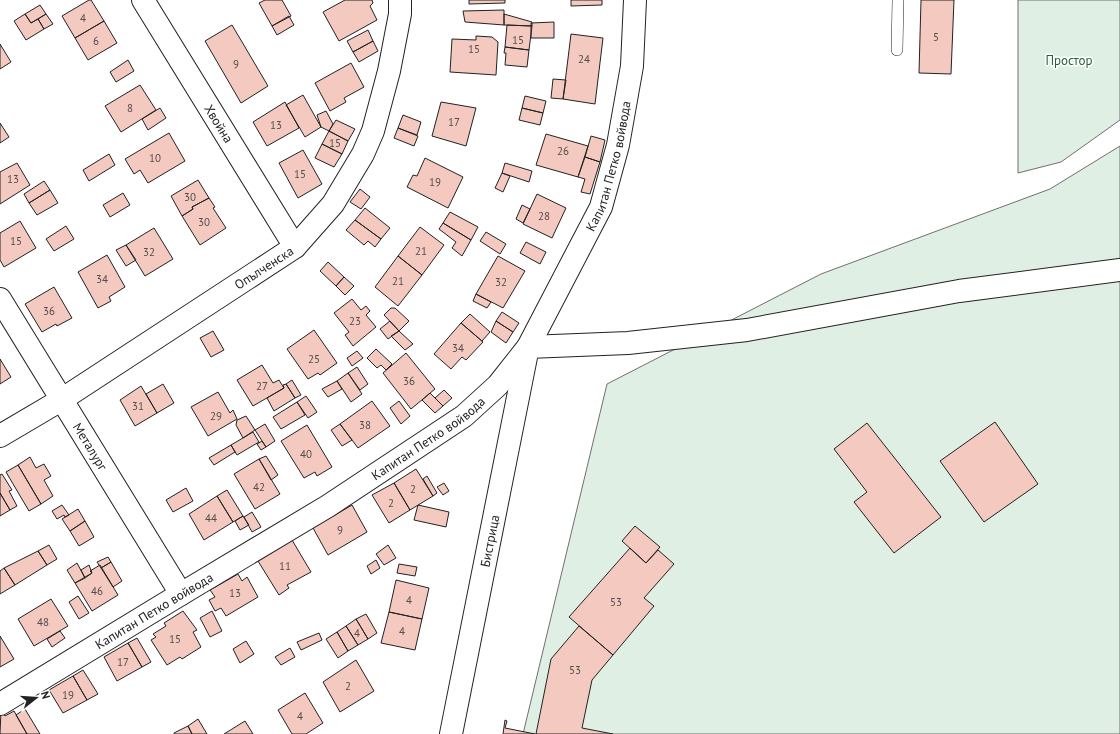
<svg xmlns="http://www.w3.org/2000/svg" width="1120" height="734" viewBox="0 0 1120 734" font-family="'PT Sans',sans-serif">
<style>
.green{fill:#e0efe3;stroke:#6f6f6f}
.building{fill:#f3c9c0;stroke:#222}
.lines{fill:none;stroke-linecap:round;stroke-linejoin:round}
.lane-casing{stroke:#222;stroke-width:12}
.street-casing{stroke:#222;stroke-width:24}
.lane{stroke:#fff;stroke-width:11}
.street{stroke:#fff;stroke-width:22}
.labels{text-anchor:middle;stroke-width:3;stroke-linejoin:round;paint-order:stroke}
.number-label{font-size:11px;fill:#564c4a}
.park-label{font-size:13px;fill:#2f5e38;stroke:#fff}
.street-label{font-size:13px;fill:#222;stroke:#fff}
</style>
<rect width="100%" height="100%" fill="#fff"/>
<path class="green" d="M1018,0H1120V120L1061,162L1018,173Z
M1120,146V734H523L607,384L821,274L1050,189Z"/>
<path class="building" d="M89,0H91L104,21L75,38L62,16Z
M265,0H282L291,16L272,26L259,3Z
M345,0H372L373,3L370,6L377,20L339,41L323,12Z
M469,0H505V3L469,4Z
M571,0H602V5L571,6Z
M921,0H954L951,74L919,73Z
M40,5L46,14L31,23L25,14Z
M504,10V25L465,22L463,11Z
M25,14L31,23L38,19L44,29L26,40L14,21Z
M46,14L53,24L44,29L38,19Z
M504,14L532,22V26L504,25Z
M289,16L294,25L277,35L272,26Z
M104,21L117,43L88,60L75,38Z
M554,22V38H531V23Z
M232,25L268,86L241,103L205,41Z
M507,25L532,26L529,50L505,47Z
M368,30L373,41L353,52L347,41Z
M571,34L603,38L595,104L563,99Z
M476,36L492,37L498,42L496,75L450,72L452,39L476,40Z
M373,41L378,51L359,62L353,52Z
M0,44L11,62L0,69Z
M505,47L529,50L527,67L505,65L506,53H504Z
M128,60L134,71L116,82L110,72Z
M351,63L364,87L344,98L346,102L330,111L315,83Z
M553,79L566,80L563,99L551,98Z
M140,85L156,110L121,132L105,106Z
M303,95L321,127L305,137L286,105Z
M525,96L546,101L543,113L522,108Z
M285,102L299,128L267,146L253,122Z
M441,102L476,108L466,146L432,136Z
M160,108L166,118L148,130L142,119Z
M522,108L543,113L540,125L519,120Z
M326,111L333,124L329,131L321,127L317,115Z
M403,115L421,122L417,135L398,128Z
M336,120L355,129L348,141L329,131Z
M0,123L9,137L0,143Z
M398,128L418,136L414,146L394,138Z
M329,131L348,141L342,154L322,144Z
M169,133L185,161L148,183L140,170L134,174L125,159Z
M546,134L588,146L578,177L536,165Z
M591,136L605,140L600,162L585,157Z
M322,144L342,154L334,167L315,158Z
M303,150L322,184L298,198L279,163Z
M109,154L115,165L89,181L83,170Z
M585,157L600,162L590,194L581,192L585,179L578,177Z
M425,158L463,177L448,208L407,187L413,175L417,176Z
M17,163L30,185L0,204V172Z
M505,163L532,171L529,182L502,173Z
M502,173L510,176L503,192L495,188Z
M198,180L209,198L192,207L193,209L182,216L171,196Z
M44,181L50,190L29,203L24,194Z
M360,189L370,197L361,209L350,202Z
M50,190L58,203L37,215L29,203Z
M123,193L130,205L110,217L103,205Z
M537,194L566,208L552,238L523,224Z
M209,198L215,207L213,208L226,228L200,245L182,216L193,209L192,207Z
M522,205L530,209L523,223L516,219Z
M365,208L390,228L381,239L355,220Z
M450,212L478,227L471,240L443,223Z
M355,220L381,239L375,247L368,241L364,245L346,230Z
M20,221L36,248L4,267L0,260V233Z
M443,223L471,240L462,256L452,248L456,242L439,229Z
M66,226L74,239L54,251L46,239Z
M420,227L444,245L422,275L398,256Z
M154,228L173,259L145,276L126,245Z
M486,232L506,244L500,254L480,241Z
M526,242L546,252L540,264L520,253Z
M126,245L136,260L126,266L116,250Z
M107,255L125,287L109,297L111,301L98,308L78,272Z
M398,256L422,275L398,306L375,287Z
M498,256L525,271L503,308L476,294Z
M328,262L344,277L336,286L320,271Z
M344,277L354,286L345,295L336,286Z
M54,287L72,318L57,326L56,324L42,332L25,304Z
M476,294L491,302L487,308L473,301Z
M352,299L361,310L366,306L370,311L366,315L376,327L353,346L345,335L349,332L334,313Z
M391,308H395L409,321L399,331L384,315Z
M502,312L519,323L513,332L496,321Z
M470,314L490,332L482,341L461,323Z
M390,321L399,331L388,339L380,329Z
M496,321L513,332L506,343L491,332Z
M461,323L483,342L466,360L462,357L451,369L434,354Z
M314,330L337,363L320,375L318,373L308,379L287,349Z
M213,331L224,350L211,357L200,338Z
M399,331L413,344L405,350L391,336Z
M376,349L392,364L386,370L381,365L377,368L367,358Z
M357,351L363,358L352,366L347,358Z
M406,353L435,389L411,409L383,373Z
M0,359L11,377L0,384Z
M262,365L273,383L279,380L284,388L253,406L237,380Z
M357,367L368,384L360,390L348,373Z
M348,373L362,394L351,402L337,381Z
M292,380L301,395L295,398L286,384Z
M337,381L342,389L328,397L322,389Z
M163,384L174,403L157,413L146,394Z
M286,384L295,398L274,411L267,398L284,388L283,385Z
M141,386L157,413L135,426L120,400Z
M444,390L452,398L443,406L435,398Z
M218,392L230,413L233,410L237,419L208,436L191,407Z
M430,393L443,406L435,413L422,400Z
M306,396L317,412L308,418L297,402Z
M372,401L390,426L358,448L340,424Z
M399,401L410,416L401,424L390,408Z
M297,402L305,415L281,429L273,417Z
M246,416L255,430L243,438L236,425L237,420Z
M995,422L1038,484L984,522L940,461Z
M867,423L941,517L894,553L854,502L867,492L834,449Z
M265,424L275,441L266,447L255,430Z
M340,424L352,440L342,446L331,430Z
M307,425L332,467L317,476L315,472L304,478L281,441Z
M253,432L259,442L237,455L231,445Z
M262,441L266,447L261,450L257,444Z
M231,445L235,452L214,465L209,458Z
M266,456L278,475L271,480L259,459Z
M30,457L36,468L44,464L51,476L44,480L53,496L41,504L18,465Z
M259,459L280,494L255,509L234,474Z
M18,465L41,504L29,511L6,472Z
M416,469L433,496L410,510L394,483Z
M2,474L12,490L9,491L17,506L10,510L0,493V475Z
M427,476L437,493L433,496L423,479Z
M394,483L410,510L389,523L372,495Z
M444,483L449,491L443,495L437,487Z
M186,488L193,501L173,512L166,500Z
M227,490L243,516L233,522L217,496Z
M0,493L10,510L0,516Z
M217,496L233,522L204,540L189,514Z
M62,505L69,515L65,517L64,515L57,519L52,511Z
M352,505L367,532L328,555L313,528Z
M418,505L449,512L446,527L414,520Z
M78,509L85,521L70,531L62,519Z
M252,512L261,527L252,532L244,517Z
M243,516L249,525L240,530L235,521Z
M85,521L94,537L79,546L70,531Z
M635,526L660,547L646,563L622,541Z
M292,540L311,572L287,585L289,588L279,595L258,561Z
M49,545L57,559L47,565L38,551Z
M388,545L396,558L384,565L376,554Z
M630,548L646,563L658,550L674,564L644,598L654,606L613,655L569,617Z
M38,551L47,565L15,585L4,568Z
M108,557L111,562L101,568L97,562Z
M376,560L380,568L371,574L367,566Z
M111,562L122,581L113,587L101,568Z
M77,563L85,578L75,583L67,570Z
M399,564L417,567L415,576L397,573Z
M89,565L92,573L85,578L81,570Z
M100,565L118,595L92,611L75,583L92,573L90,571Z
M4,568L15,585L0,594V571Z
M238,574L242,581L247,577L258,597L226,616L221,608L215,611L209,600L215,597L210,590Z
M396,580L429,588L422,619L389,612Z
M78,596L89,613L79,619L69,602Z
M51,599L68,626L34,646L18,619Z
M183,611L197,630L193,632L201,647L182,659L180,657L167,665L151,640L156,637L153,634L166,626L164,623Z
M212,611L222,631L210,637L200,618Z
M389,612L422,619L415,650L381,643Z
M366,614L377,633L368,639L356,619Z
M356,619L368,639L358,645L346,626Z
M346,626L358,645L348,651L337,632Z
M579,626L613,655L592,680L582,728L613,734H536L551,659Z
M60,631L65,638L52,647L47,639Z
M337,632L348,651L338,658L326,639Z
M319,633L322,640L301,650L297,642Z
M0,636L14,659L0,667Z
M137,638L151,662L142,667L128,643Z
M246,641L254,654L240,663L233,649Z
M128,643L142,667L117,681L104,657Z
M290,648L295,657L281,665L275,657Z
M356,660L374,691L340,712L323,682Z
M83,670L98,694L87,700L73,676Z
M73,676L87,700L63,713L49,690Z
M305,693L323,723L306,734H292L278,710Z
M25,709L40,734H27L16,715Z
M1,710L5,716L14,711L27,734H0Z
M198,719L207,734H192L188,726Z
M505,720L507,721L505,728L535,734H503Z
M245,721L253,734H224Z
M188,726L192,734H174V733Z"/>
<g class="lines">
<g class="lane-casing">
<path id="lane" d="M897,50L898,0"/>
</g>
<g class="street-casing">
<g id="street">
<path id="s1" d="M143,0L295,247"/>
<path id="s2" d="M0,299L181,594"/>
<path id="s3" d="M0,436L61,400L295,247L333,204L363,154L373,131L389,71L400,14V0"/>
<path id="s4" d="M0,704L181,594L328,506L464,416L498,385L528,347L601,207L618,145L632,66L635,0"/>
<path id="s5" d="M451,734L528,347L628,343L747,330L959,291L1120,270"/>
</g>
</g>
<use href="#lane" class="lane"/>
<use href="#street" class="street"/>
</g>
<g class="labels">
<g class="number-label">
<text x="83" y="22">4</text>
<text x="936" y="41">5</text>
<text x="518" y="44">15</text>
<text x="96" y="45">6</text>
<text x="474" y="53">15</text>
<text x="584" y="63">24</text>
<text x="236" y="68">9</text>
<text x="130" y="112">8</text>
<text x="454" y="126">17</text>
<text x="276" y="129">13</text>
<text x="335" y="147">15</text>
<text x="563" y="155">26</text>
<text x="155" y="162">10</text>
<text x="300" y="178">15</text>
<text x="13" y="183">13</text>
<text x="435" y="186">19</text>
<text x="190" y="201">30</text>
<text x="544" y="220">28</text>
<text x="204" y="226">30</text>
<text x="16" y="245">15</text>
<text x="421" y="255">21</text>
<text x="149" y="256">32</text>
<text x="102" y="283">34</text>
<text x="398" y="285">21</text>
<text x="501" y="286">32</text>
<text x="49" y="315">36</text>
<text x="355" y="325">23</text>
<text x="458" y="352">34</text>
<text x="314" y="363">25</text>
<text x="409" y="385">36</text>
<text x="262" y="390">27</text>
<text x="138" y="410">31</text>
<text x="216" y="420">29</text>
<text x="365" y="429">38</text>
<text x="306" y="458">40</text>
<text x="259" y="491">42</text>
<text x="413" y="493">2</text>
<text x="391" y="507">2</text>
<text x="211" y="522">44</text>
<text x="340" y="534">9</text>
<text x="285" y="570">11</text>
<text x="97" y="595">46</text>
<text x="235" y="597">13</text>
<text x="409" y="604">4</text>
<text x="616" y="606">53</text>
<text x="43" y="626">48</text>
<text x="402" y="635">4</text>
<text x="357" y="637">4</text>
<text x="175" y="643">15</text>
<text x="123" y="666">17</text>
<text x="575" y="674">53</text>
<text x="348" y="690">2</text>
<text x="68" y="699">19</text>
<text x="300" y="720">4</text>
</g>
<g class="park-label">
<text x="1069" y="65">Простор</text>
</g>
<g class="street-label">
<text dy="5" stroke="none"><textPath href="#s1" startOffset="145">Хвойна</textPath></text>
<text dy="5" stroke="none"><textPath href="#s4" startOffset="840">Капитан Петко войвода</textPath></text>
<text dy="5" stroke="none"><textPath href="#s3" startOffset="313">Опълченска</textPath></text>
<text dy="5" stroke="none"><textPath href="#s4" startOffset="504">Капитан Петко войвода</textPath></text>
<text dy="5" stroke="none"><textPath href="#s2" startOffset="173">Металург</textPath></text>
<text dy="5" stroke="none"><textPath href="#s5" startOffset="197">Бистрица</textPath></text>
<text dy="5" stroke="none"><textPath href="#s4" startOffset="180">Капитан Петко войвода</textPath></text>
</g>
</g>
<g transform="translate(36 698) rotate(73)" stroke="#ffffff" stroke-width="3" paint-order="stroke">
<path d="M0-3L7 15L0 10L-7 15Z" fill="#222222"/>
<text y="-6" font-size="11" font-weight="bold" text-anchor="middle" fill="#222222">N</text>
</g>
</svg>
